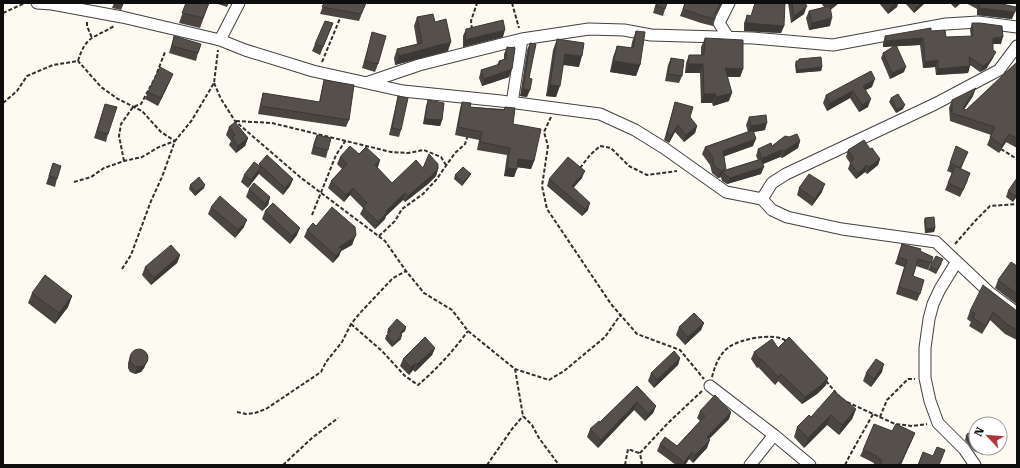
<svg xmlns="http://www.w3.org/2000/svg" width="1020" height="468" viewBox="0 0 1020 468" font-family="'Roboto Serif',serif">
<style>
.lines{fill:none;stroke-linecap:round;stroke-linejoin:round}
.minor-casing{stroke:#414141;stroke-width:13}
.path{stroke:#303030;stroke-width:2;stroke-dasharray:4 2;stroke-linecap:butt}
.minor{stroke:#fff;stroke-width:11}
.wall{fill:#4a4541}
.shaded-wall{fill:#3c3835}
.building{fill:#56504c;stroke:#3c3835}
</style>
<rect width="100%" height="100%" fill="#fdfbf1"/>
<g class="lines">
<g class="minor-casing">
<path id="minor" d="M37,3L52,4L122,17L220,40L245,50L313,71L403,91L501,101L600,114L635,130L664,148L726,192L762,199L772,210L787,217L842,229L936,242L990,293L1017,313
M728,37L719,23L729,3
M220,40L239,3
M369,82L419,65L522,39L589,29L624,30L651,35L753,38L833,45L946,24L978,22L1017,27
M512,103L522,39
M762,199L772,183L786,174L935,104L999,70L1017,46
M956,263L940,289L933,304L929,319L925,348V378L930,401L938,423L964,449L975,465
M710,386L774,435L810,465
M750,465L774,435"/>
</g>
<path class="path" d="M512,3L519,28
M3,13L25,3
M87,22V26L92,38
M472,29L471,21L477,3
M322,62L341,16
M214,83L221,99L235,121L300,177L385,241L406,271L424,293L452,310L468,331L515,369L549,380L564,371L605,337L621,314
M3,103L17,91L27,76L53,65L78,61C86,35 93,39 114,26
M551,117L544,132L548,146L542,186L547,209L611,304L637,334L680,350L704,379
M236,121L272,123L391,152L408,153L424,150L441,157L446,165
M1001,149L1017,159
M124,161L119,136L121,124L133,107L141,104L155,78L165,52
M580,168L590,155L600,146L611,148L629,166L647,175L677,171
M74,182L91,177L104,168L124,161L142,157L159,147L175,141L161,132L142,111L118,99L101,87L78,61
M312,215L336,155L346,140
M379,236L395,221L402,209L423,194L436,180L455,153L465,144L468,135
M955,244L976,220L990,206L1017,204
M122,269L131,255L151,201L162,177L175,141L192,120L214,83L218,50
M351,324L382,351L405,376L418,385C437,369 453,351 468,331
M515,369L523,416L532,425L539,438L559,465
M712,377C715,366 719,354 729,347C740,339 775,332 786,341
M826,381L837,394
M847,402L895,424L912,426L927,424
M237,412L246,414L255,413L266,409L321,372L326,362L342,342L351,324L360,313L393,278L406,271
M880,417L887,400L908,379H915
M283,465L312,438L338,418
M487,465L512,429L523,416
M625,465L628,449L639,453
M642,465L640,453L668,423L702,391
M845,465L849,457L873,414"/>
<use href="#minor" class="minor"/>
</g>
<path class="wall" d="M114,3H124L121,10L112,8Z
M186,3H209L200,28L179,23Z
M215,3H229L227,7Z
M324,3H366L359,21L320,14Z
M656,3H667L663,16L653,13Z
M685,3H722L715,15V19L713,26L701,23L680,16Z
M788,3H805L804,14L791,23Z
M821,3H839L830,10V26L809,30L806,18L809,11L824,7Z
M879,3H898L897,7L888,14Z
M905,3H925L914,13Z
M950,3H961L955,8Z
M966,3H1004L1003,5L1012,19L977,15V9Z
M747,15L750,16L784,26L781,33L744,31V23Z
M417,17L435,22L448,51L395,65L394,58L397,49L417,44L414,26Z
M333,23L320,55L312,51L315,44Z
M972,23L1001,44H993V58L986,69L980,72L970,65L968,73L936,75L935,67L923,68L920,45L897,46L904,72L890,79L881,58L883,53L895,46L883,47V43L885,36L931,31L946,37H971L970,30Z
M466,29L503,37L463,47V36Z
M636,31L640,65L636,76L610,72L613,57L617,46L631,48L632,42Z
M372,32L378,64L375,72L362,68L370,40Z
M174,36L198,53L196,61L169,53Z
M705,38L743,69L740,77H728L729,101L713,106L712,103H701L700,73H685L686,63L689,55H701V47Z
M557,39L579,67L563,65L556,97L546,96L553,50Z
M530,43L529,78L527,97L520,96L527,50Z
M507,47L509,77L482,86L479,78L481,70L497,65L499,61L504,59V54Z
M671,58L682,76L679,83L665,81L668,65Z
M799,59L822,67L821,71L796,73L795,65L796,61H798Z
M1017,62V148L1006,142L999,153L987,145L991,135L950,121L949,108L952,100L973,96L964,109L966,110Z
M173,74L170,81L158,106L145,99L148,92Z
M324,80L349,120L346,127L258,114L261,100L263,93L319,102L322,88Z
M872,87L865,90L868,107L859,112L850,98L827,111L823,103L826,95Z
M398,96L401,130L399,137L389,135L396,104Z
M891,98L903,109L896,113L889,102Z
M428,100L442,120L440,126L423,124L426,106Z
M462,102L470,107L504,109L505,107L513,124L534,161L531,169L517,167L514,177L504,176L507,155L477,150L479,140L455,135L460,109Z
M675,102L690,117L697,126L695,133L684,142L675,132L669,143L664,140L673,109Z
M105,104L108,134L106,142L94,138Z
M749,117L765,130L753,132V146L724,156L725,170L758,160L756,156L758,149L800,141L798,148L782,158L780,157L763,164L761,174L727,184L722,181L721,177L718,178L712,173L710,165L702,154L705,147L748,132L746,125Z
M229,127L248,138L245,146L236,153L229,145L231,141L226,135Z
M317,135L328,150L326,158L311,154L314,142Z
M870,149L880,159L878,165L867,174L865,172L856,179L848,169L850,163L846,157L848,150Z
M968,152L961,169L968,180L960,197L945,190L952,173L947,171L950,163Z
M359,154L380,160L377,168L392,183L423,168L438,169L436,176L428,184L405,202L403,200L386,216L385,219L375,229L360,214L363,208L350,195L344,202L328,188L331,181L342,169L337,164L340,157Z
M53,163L57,179L55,187L46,184Z
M259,165L293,179L290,186L283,195L259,174L248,188L241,182L244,175Z
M455,175L469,177L462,186L454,179Z
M582,178L573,188L588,210L582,216L547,186L549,179Z
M190,185L204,188L195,196L189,189Z
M799,188L822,192L812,206L797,195Z
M249,189L270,197L268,205L262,211L246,197Z
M1008,191L1017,196L1013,202L1006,197Z
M211,207L244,227L235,238L208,214Z
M265,211L297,235L290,244L262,219Z
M925,218L935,228L934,232L925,233L924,221Z
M307,230L353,242L352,245L341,251L339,256L333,263L304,237Z
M902,244L920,251L933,257L928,270L916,266L913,276L920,294L917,301L896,294L904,267L895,264Z
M180,255L177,263L151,285L142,275L145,267Z
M942,263L936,274L928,270L930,266Z
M1017,266V303L1016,304L995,288L998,280Z
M32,293L72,296L68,307L55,324L28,303Z
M970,311H1017V340L1005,334L990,320L982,334L969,326L971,322L967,319Z
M704,323L701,330L685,345L676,335L679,327Z
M406,327L405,331L401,334V339L392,347L385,339L386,336L388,334L387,333L388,329Z
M435,348L432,355L415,372L413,370L409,375L400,366L403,359Z
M778,348L828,378L826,385L817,394L802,404L778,381L775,385L758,367L757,368L751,359L754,352Z
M130,356L147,361L144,368L141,372L135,374L130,372L128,368V363Z
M680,358L678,365L654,388L648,381L651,373Z
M882,372L871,387L863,381L866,373Z
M637,386L656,406L653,413L645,421L634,410L598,448L587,437L590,429L600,422Z
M856,409L852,419L839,435L827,425L804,448L794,437L797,427L811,417Z
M700,411L731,412L729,419L709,439L707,448L693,463L689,459L685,465H676L657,451L660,444L677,446L700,421L697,418Z
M892,431L915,433L901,465H875L874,464V463L860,456L863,450Z
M966,436L976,437V448H987L983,455L974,451L965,440Z"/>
<path class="shaded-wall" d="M721,3H722L713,20L715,13Z
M832,3H839L828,12L831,4Z
M895,3H898L897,7L888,14L891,6Z
M921,3H925L914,13L916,7Z
M957,3H961L955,8Z
M1003,3H1004L1000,10L1015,12L1012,19L977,15L979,8Z
M807,6L804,14L791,23L794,16Z
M832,18L830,26L809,30L812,23Z
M746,23L784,26L781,33L744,31Z
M505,30L503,37L463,47L465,40Z
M1003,37L1001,44H991L993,38Z
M923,38L920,45L883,47L886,41Z
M451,42L448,51L395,65L399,56Z
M996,52L993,58L986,69L980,72L983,66Z
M565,54L582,56L579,67L561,64Z
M938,60L935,67L923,68L925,62Z
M614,61L640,65L636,76L610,72Z
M688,64H703L700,73H685Z
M970,66L968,73L936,75L938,69Z
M822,67L821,71L796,73L797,70Z
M906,67L904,72L890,79L892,73Z
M725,68L743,69L740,77L722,76Z
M512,69L509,77L482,86L484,79Z
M173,74L170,81L158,106L161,98Z
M875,79L872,87L860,93L863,86Z
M550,85L560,86L556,97L546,96Z
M976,88L973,96L960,116L963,108Z
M523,89L530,90L527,97L520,96Z
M853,91L850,98L827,111L830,103Z
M732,93L729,101L713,106L716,97Z
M704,94H716L712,103H701Z
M871,99L868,107L859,112L862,105Z
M905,105L903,109L896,113L897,110Z
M425,119L442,120L440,126L423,124Z
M767,123L765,130L748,133L751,126Z
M678,125L675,132L669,143L671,136Z
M697,126L695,133L684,142L686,135Z
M1009,134L1006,142L999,153L1002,145Z
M248,138L245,146L236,153L238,146Z
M756,139L753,146L720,158L723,151Z
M800,141L798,148L782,158L784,151Z
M782,150L780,157L761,165L763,158Z
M518,159L534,161L531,169L515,167Z
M880,159L878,165L867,174L869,167Z
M380,160L378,167L372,172L375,165Z
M867,165L865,172L856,179L858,173Z
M261,167L258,174L248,188L251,180Z
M764,167L761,174L727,184L730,178Z
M507,168L517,169L514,177L504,176Z
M438,169L436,176L428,184L405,202L408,196Z
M726,169L723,171L721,177L718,178L721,171Z
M585,171L582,178L569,193L572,186Z
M471,174L469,177L462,186L463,182Z
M293,179L290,186L283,195L285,188Z
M825,184L822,192L812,206L815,199Z
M205,185L204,188L195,196L196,192Z
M353,188L350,195L344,202L346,195Z
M405,193L403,200L386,216L385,219L375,229L378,222L386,211Z
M1017,193V196L1013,202L1015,196Z
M270,197L268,205L262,211L265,204Z
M590,203L588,210L582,216L585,209Z
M247,220L244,227L235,238L238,230Z
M300,228L297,235L290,244L292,236Z
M935,228L934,232L925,233L926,229Z
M356,235L352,245L341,251L339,256L333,263L339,247Z
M180,255L177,263L151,285L154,278Z
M72,296L68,307L55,324L59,313Z
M993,312L990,320L982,334Z
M704,323L701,330L685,345L688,337Z
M406,327L405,331L399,336L400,333Z
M402,335L401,339L392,347L394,343Z
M435,348L432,355L415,372L417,364Z
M680,358L678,365L654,388L657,380Z
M761,359L758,367L757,368L760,360Z
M147,361L144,368L141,372L135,374L138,366Z
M416,363L413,370L409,375L411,367Z
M884,364L882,372L871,387L874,379Z
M781,374L778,381L775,385L778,377Z
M828,378L826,385L817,394L802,404L805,397Z
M637,402L634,410L598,448L601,440Z
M656,406L653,413L645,421L648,414Z
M856,409L852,419L839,435L842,425Z
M731,412L729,419L704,444L707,437Z
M831,415L827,425L804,448L808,438Z
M915,433L912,440L900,465L901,462Z
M710,440L707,448L693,463L695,455Z
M692,452L689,459L685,465H683L684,462Z"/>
<path class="building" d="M186,3H209L203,18L182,13Z
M324,3H366L361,14L322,7Z
M657,3H667L665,9L656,6Z
M685,3H721L715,13V19L703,16L683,9Z
M755,3H785L784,26L746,23L747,15L751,16Z
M792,3H805L807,6L794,16Z
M888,3H895L891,6Z
M913,3H921L916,7Z
M980,3H1003L1002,4L1016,7L1015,12L979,8Z
M830,6L832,18L812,23L809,11Z
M433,14L435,22L446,19L451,42L399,56L397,49L422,43L417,17Z
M503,20L505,30L465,40L466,29Z
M325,21L333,23L323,47L315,44Z
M972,23H980L1002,26L1003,37L993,38V50L996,52L989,62L983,66L969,57L970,66L938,69V60L925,62L923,38L886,41L885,36L931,28V31L945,30L946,37L973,36Z
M636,31L645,32L640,65L614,61L617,46L633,48Z
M372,32L386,36L378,64L365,61Z
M174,36L201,44L198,53L172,46Z
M705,38L743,40V69L725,68L732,93L716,97V94H704L703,64H688L689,55H704Z
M557,39L584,43L582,56L565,54L560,86L550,85Z
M530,43L536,44L529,78L532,79L530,90L523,89Z
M896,45L906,67L892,73L883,53Z
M507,47L515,48L512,69L484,79L481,70L500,64L499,61L506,59Z
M821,57L822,67L797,70L796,61H799V59Z
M671,58L684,60L682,76L668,74Z
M1017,62V139L1009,134L1002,145L990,137L995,127L952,113V100L976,88L963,108L966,110Z
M160,67L173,74L161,98L148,92Z
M871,71L875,79L863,86L871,99L862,105L853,91L830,103L826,95Z
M324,80L354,85L349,120L261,106L263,93L320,102Z
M898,94L905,105L897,110L891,98Z
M398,96L408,98L401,130L392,128Z
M428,100L444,103L442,120L425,119Z
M462,102L471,103L470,107L504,110L505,107L515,108L513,124L541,129L534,161L518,159L517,169L507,168L510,148L480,142L482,132L458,127Z
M675,102L693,107L690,117L697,126L686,135L678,125L671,136L667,133Z
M105,104L117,107L108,134L97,131Z
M766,115L767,123L751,126L749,117Z
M235,122L248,138L238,146L232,137L235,135L229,127Z
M753,130L756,139L723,151L726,169L721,171L714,166L713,157L705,147Z
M797,134L800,141L784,151L782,150L763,158H761L760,156L761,155L758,149L771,143L772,146L785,136L789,137Z
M317,135L331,138L328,150L314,147Z
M864,140L870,149L872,148L880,159L869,167L867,165L858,173L850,163L854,159L848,150Z
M350,146L359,154L366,147L380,160L375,165L392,183L416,160L423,168L429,154L438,164V169L430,177L408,196L405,193L386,211L387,212L378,222L363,207L367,203L353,188L346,195L331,181L347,164L340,157Z
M956,146L968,152L960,168L950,163Z
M267,155L293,179L285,188L259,164Z
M568,157L585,171L572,186L590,203L585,209L549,179Z
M761,159L764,167L730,178L724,174L723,171Z
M254,162L261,167L251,180L244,175Z
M53,163L61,166L57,179L49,176Z
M955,166L970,173L963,190L948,183Z
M463,167L471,174L463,182L455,175Z
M809,174L825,184L815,199L799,188Z
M199,177L205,185L196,192L190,185Z
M1017,178V193L1015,196L1008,191Z
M254,183L270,197L265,204L249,189Z
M220,196L247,220L238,230L211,207Z
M273,203L300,228L292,236L265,211Z
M332,207L355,227L356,235L354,238L339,247L342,249L336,256L307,230L313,223L316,226Z
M934,217L935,228L926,229L925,218Z
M902,244L921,249L920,251L933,257L931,263L918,259L913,276L924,280L920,294L899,287L907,260L898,257Z
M171,245L180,255L154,278L145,267Z
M936,256L943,259L937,270L930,266Z
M1011,262L1017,266V294L998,280Z
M45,275L72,296L59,313L32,293Z
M983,285L1017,311V330L1008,325L993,312L986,326L973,318L975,313L970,311Z
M694,313L704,323L688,337L679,327Z
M397,319L406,327L400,333L402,335L394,343L386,336L391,331L388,329Z
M425,337L435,348L417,364L416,363L411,367L403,359Z
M789,337L828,378L820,386L805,397L781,374L778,377L761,359L760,360L754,352L772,339L778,348Z
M130 358a9 9 0 1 1 18 0a9 9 0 1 1-18 0Z
M674,351L680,358L657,380L651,373Z
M876,359L884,364L874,379L866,373Z
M637,386L656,406L648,414L637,402L601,440L590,429L599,421L600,422Z
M834,391L856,409L842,425L831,415L808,438L797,427L809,415L811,417Z
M715,395L731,412L707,437L710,440L695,455L692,452L684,462L660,444L665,437L677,446L705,416L700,411Z
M874,424L892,431L896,424L915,433L901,462L900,461L899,465H880L882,460L876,458L877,456L863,450Z
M968,433L976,437V447L966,436Z
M937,447L945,450L939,465H918L923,452L933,456Z
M977,448H987L985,452Z"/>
<rect width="1020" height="468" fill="none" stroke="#0e0e0e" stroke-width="8"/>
<g transform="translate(988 436) rotate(296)"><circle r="19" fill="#ffffff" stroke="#9f9f9f"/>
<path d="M0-3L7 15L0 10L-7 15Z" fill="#af363a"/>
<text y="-6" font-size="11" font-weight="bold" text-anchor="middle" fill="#0e0e0e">N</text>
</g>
</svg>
